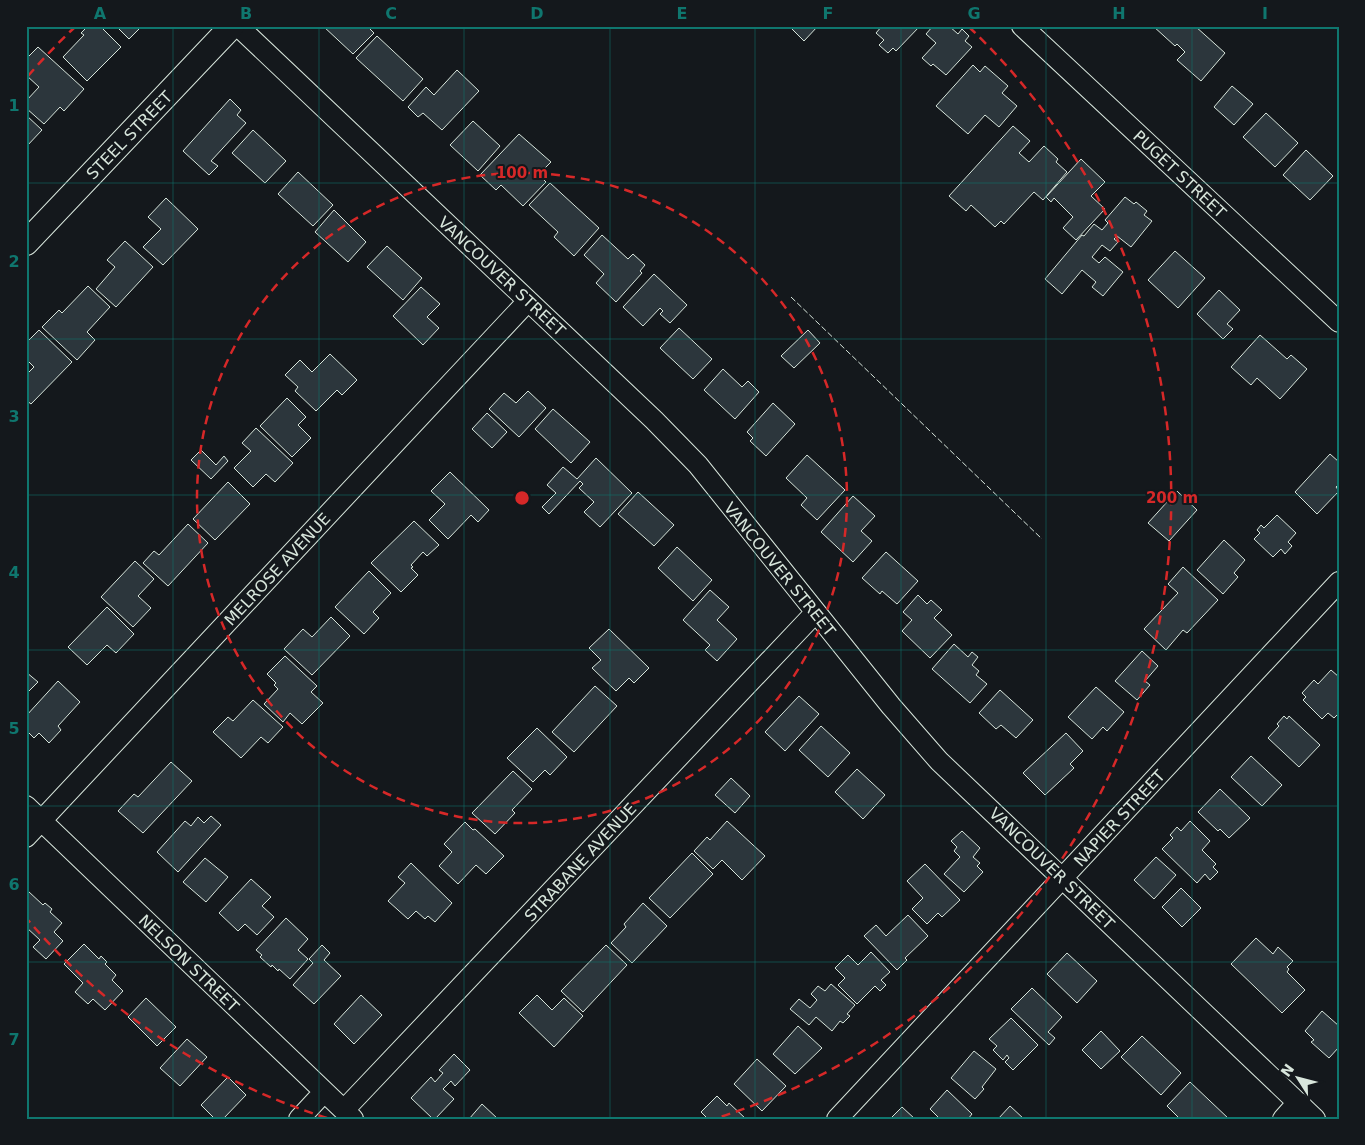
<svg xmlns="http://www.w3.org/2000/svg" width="1365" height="1145" viewBox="0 0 1365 1145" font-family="'DejaVu Sans',sans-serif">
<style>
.building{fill:#2c363c;stroke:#d8e6dc}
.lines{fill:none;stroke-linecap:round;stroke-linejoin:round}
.minor-casing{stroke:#d8e6dc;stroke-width:22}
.tertiary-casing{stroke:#d8e6dc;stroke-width:26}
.minor{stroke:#14181c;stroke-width:20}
.tertiary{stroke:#14181c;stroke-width:24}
.fence{stroke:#d8e6dc;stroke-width:1;stroke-dasharray:6 2.5;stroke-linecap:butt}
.grid{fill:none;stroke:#0f766e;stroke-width:1;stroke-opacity:0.55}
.ring{fill:none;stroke:#d62828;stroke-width:2.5;stroke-dasharray:9 6}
.labels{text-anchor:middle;stroke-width:4;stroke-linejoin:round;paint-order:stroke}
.street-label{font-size:16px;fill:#d8e6dc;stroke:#14181c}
.centre{fill:#d62828;stroke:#14181c;stroke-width:2.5}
.ring-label{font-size:15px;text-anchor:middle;font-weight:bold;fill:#d62828;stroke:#14181c;stroke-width:4;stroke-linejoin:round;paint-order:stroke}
.neatline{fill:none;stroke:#0f766e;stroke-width:2}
.grid-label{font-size:16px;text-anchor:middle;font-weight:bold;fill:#0f766e}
</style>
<rect width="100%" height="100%" fill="#14181c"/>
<path class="building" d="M88,26H100L121,47L87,81L63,57L84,35L81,33Z
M116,26H142L129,39Z
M323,26H367L374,33L353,54Z
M789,26H818L804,41Z
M882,26H920L896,51L893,48L888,53L879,45L884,40L876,33Z
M933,26H949L958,34L962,29L969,36L965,41L972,47L946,75L933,64L931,66L922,58L936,43L926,34Z
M1153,26H1195L1225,53L1201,81L1177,60L1185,52L1177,44L1175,46Z
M377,36L423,79L403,101L356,58Z
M38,47L84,89L64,111L60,107L44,124L26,108V101L39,87L26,75V59Z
M973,65L980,72L985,66L1008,86L1002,93L1017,106L999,127L985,115L968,134L936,106Z
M457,70L479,91L442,130L423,113L418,117L408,107L426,87L434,95Z
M1232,86L1253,104L1234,125L1214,107Z
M230,99L241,110L237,115L246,123L211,161L218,166L209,175L183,151Z
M1266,113L1298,143L1275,167L1243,137Z
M26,115L42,130L26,147Z
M473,121L500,146L478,171L450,145Z
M1013,126L1030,141L1019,153L1029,162L1044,146L1058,159L1056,162L1067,172L1043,200L1034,192L1004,224L1001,221L995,227L971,205L966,211L949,196Z
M253,130L286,161L265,183L232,153Z
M519,134L551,162L543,170L546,174L542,178L546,182L523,206L501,185L496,190L480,175Z
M1306,150L1333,176L1310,200L1283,175Z
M1081,159L1105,182L1091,196L1105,209L1076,240L1063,228L1073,217L1054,198L1051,202L1046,197Z
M298,172L333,205L313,226L278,194Z
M550,183L599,228L574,256L554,237L558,232L529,205Z
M1125,197L1134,204L1136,202L1147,211L1144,215L1152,221L1131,247L1117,236L1114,239L1118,242L1110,251L1102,245L1092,257L1099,263L1105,257L1123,272L1103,296L1092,287L1096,282L1082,270L1062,294L1045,279L1082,235L1084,236L1094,224L1102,230L1108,223L1105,220Z
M166,198L198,229L163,265L143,247L161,229L148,217Z
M334,210L366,242L348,262L315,232Z
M602,235L628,259L633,254L645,265L640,271L642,273L616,302L596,283L604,274L584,255Z
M125,241L153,267L116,307L96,289L115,267L107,260Z
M387,246L422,278L403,300L367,267Z
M1175,251L1205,278L1178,308L1148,280Z
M654,274L687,305L670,323L660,314L663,311L660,308L643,326L623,307Z
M88,286L110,307L87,332L95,340L77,360L42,327L59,310L62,313Z
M421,287L440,304L427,317L439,328L423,345L393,316Z
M1219,290L1240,310L1227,324L1233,329L1223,339L1197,314Z
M679,328L712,359L693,379L660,348Z
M39,330L72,362L31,404L26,400V375L34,367L26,359V343Z
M808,330L820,343L794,368L781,356Z
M1260,335L1287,359L1291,355L1307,369L1280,399L1257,378L1251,385L1231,367Z
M330,354L357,380L342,395L337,390L316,411L295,391L298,387L285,375L300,360L312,372Z
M723,369L742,387L748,381L759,392L735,419L704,390Z
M528,391L546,408L519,437L489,409L504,393L516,403Z
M287,398L306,417L298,425L311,438L292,457L260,426Z
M773,403L795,424L766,456L750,441L753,438L747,432Z
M553,409L590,442L571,463L535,429Z
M487,413L507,432L492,448L472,429Z
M256,428L293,463L275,482L266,474L253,487L234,468L251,451L242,443Z
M201,450L216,465L224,456L228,461L211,479L191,460Z
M1330,454L1339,462V484L1336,487L1339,491L1317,514L1295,492Z
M807,455L845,490L817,520L801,505L807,498L786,478Z
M596,458L632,493L600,527L584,512L594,502L579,488L583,484L580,481L549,514L542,507L556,493L547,485L563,467L577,479Z
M450,472L489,510L478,522L471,515L448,539L429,520L445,504L431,491Z
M228,482L250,504L215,540L193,519Z
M1177,491L1197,510L1169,541L1148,523Z
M638,492L674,525L654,546L618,514Z
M853,496L875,516L861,531L872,541L853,562L821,532Z
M1277,515L1296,533L1288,542L1292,546L1285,554L1281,549L1273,557L1254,539L1260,533L1257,530L1261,525L1264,528Z
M414,521L439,545L427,556L423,552L411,565L413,567L411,568L418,575L401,592L371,563Z
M188,524L208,543L168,586L143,563L154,551L159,555Z
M1224,540L1245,560L1234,573L1238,577L1223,594L1197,570Z
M677,547L712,580L693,601L658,568Z
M886,552L918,581L897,604L882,591L880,594L862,578Z
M135,561L154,579L138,596L151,608L133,627L101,597Z
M1183,567L1218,600L1187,633L1183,630L1166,650L1144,629L1178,593L1168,584Z
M369,571L391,593L373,612L379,618L364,634L335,607Z
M710,590L729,607L717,620L737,639L717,661L705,650L710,645L683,620Z
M918,595L927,604L931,600L942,610L934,618L952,635L930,658L902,631L912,620L903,612Z
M107,607L134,634L116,653L107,645L87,665L68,647Z
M331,617L350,636L312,675L284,649L303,629L312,637Z
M609,629L649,668L634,683L629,678L616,691L592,668L601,660L589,648Z
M954,644L968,657L972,652L978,657L972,665L979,671L976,675L987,684L970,703L932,669Z
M1142,651L1158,666L1145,681L1150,685L1137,700L1115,681Z
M285,656L317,686L311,692L323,703L302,724L290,713L283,722L264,704L278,689L274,685L276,683L267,674Z
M1331,670L1339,677V713L1334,718L1328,713L1322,719L1303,700L1306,697L1302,693L1314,680L1318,684Z
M26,672L38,682L26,694Z
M58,681L80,702L58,726L61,730L49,743L39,733L34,738L26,730V716Z
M595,686L617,706L574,752L552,732Z
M1096,687L1124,712L1107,731L1103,727L1092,739L1068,717Z
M1000,690L1033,720L1016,738L1001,725L996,729L979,713Z
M799,696L819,714L785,751L765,732Z
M253,700L283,727L268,743L261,737L241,758L213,732L228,717L233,721Z
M1284,716L1287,719L1289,716L1320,745L1299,767L1268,738L1279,726L1277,724Z
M821,726L850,753L828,777L799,750Z
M537,728L567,757L550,775L545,770L533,782L507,758Z
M1066,733L1083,751L1070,764L1074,768L1045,795L1023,773Z
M1251,756L1282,785L1262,806L1231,777Z
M171,762L192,781L143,833L118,811L134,794L138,797Z
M857,769L885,795L863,819L835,792Z
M513,771L532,789L512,810L515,813L495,834L472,813Z
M731,778L750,796L735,813L715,795Z
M1220,789L1250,818L1229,838L1220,829L1218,831L1198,812Z
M211,816L221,825L178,872L157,852L185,821L191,826L198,817L204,823Z
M727,821L765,856L742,880L722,860L713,869L694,851L707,837L710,840Z
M1190,821L1210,841L1202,850L1216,864L1213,867L1218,872L1210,880L1205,874L1197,883L1162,849L1173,838L1170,835L1177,827L1181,831Z
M465,822L473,830L475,829L504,856L486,874L476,865L458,884L439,866L452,852L444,844Z
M962,831L980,848L973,857L980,863L977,866L983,872L964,892L944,874L960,857L954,851L957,847L951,841Z
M692,853L713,874L670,918L649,898Z
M1156,857L1176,875L1154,899L1134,880Z
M205,858L228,877L206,902L183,882Z
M411,863L452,903L435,922L428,916L425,919L416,911L408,919L388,901L405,883L398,877Z
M925,864L960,900L942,917L938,913L927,924L912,909L923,898L907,881Z
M251,879L271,897L262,906L274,917L257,935L245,924L238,931L219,913Z
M1181,888L1201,908L1182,927L1162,907Z
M28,891L43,905L45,903L52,909L50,912L62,923L54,932L63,941L46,959L33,947L40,940L26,927V892Z
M643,903L667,926L632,963L611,943L626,927L624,924Z
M908,915L928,936L905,958L907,960L897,970L864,936L876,925L886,936Z
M286,918L308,939L298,950L308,959L290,979L279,969L278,971L272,965L271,967L260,957L262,955L256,950Z
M1256,938L1273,954L1278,947L1293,961L1287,967L1289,969L1287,972L1305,990L1282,1013L1231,964Z
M84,944L99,959L101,956L107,962L105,964L116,975L112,980L123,991L105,1010L93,999L88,1004L75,992L83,983L64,964Z
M322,945L330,953L324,960L341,976L314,1004L293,985L313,963L309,959Z
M606,945L627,965L583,1012L561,991Z
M871,952L890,972L881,980L886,985L880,991L875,986L857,1004L838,985L845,978L835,968L848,955L858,965Z
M1067,953L1097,981L1077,1003L1047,974Z
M831,984L855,1005L847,1014L850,1016L843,1023L840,1021L832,1031L816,1017L809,1025L790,1009L799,999L810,1008L817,1000L811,994L818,986L825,991Z
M1032,988L1062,1017L1048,1032L1055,1038L1049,1045L1011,1009Z
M361,995L382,1015L354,1044L334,1024Z
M537,995L552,1010L564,998L583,1016L554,1047L519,1013Z
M146,998L176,1027L157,1046L128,1017Z
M1322,1011L1339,1026V1047L1329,1058L1311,1042L1314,1040L1305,1031Z
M1011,1018L1038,1045L1013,1070L1005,1062L1009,1058L1007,1055L1003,1060L993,1050L997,1046L989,1039Z
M798,1026L822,1048L795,1074L773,1054Z
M1101,1031L1120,1051L1101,1069L1082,1050Z
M1142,1036L1181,1073L1161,1095L1121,1057Z
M187,1039L207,1057L180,1086L160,1068Z
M974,1051L996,1069L982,1087L984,1089L975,1099L951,1078Z
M454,1054L470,1070L455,1086L451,1081L443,1089L454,1099L435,1119H433L411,1098L431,1077L435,1082L443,1073L439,1070Z
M757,1059L786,1086L762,1111L734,1084Z
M228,1077L246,1095L223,1119H215L201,1105Z
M1190,1082L1229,1119H1180L1167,1106Z
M947,1090L972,1114L968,1119H940L930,1109Z
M717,1096L727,1106L729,1103L746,1119H708L701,1112Z
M482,1104L498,1119H469Z
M1010,1106L1024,1119H998Z
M902,1107L915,1119H890Z"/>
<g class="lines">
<g class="minor-casing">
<path id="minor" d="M238,26L654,420L698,465L891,706L939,761L1315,1119
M1022,26L1339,322
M26,806L353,1119
M26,837L528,301
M344,1110L815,613
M299,1119L324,1092
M837,1119L1339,582
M1283,1119L1298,1102"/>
</g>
<g class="tertiary-casing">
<path id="tertiary" d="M26,243L232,26"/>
</g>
<use href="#minor" class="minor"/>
<use href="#tertiary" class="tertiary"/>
<path class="fence" d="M26,29L28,26
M791,297L1042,539"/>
</g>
<path class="grid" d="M173,26V1119M319,26V1119M464,26V1119M610,26V1119M755,26V1119M901,26V1119M1046,26V1119M1192,26V1119M26,183H1339M26,339H1339M26,495H1339M26,650H1339M26,806H1339M26,962H1339"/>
<g class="ring">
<circle cx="522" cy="498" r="325"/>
<path d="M327 1118A650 650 0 0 1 28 920M28 76A650 650 0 0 1 75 27M969 27A650 650 0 0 1 717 1118"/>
</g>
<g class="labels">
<g class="street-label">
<text transform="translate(129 135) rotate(-46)" y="6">STEEL STREET</text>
<text transform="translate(1180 174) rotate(43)" y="6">PUGET STREET</text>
<text transform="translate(502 276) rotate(43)" y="6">VANCOUVER STREET</text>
<text transform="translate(277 569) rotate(-47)" y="6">MELROSE AVENUE</text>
<text transform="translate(780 569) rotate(51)" y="6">VANCOUVER STREET</text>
<text transform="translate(1119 818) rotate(-47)" y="6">NAPIER STREET</text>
<text transform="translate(580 862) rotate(-47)" y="6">STRABANE AVENUE</text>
<text transform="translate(1052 868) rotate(44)" y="6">VANCOUVER STREET</text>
<text transform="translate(189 963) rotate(44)" y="6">NELSON STREET</text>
</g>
</g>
<circle cx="522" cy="498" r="8" class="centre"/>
<g class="ring-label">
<text x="522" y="178">100 m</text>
<text x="1172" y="503">200 m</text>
</g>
<rect width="1365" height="1145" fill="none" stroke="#14181c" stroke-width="55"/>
<g transform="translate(1298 1078) rotate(306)" stroke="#14181c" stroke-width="4" paint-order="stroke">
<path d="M0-4L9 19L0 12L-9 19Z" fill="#d8e6dc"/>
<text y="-8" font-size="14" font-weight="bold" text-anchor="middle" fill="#d8e6dc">N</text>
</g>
<rect x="28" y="28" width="1310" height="1090" class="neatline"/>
<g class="grid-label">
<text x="100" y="19">A</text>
<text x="246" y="19">B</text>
<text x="391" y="19">C</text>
<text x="537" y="19">D</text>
<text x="682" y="19">E</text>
<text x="828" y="19">F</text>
<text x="974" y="19">G</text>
<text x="1119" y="19">H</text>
<text x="1265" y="19">I</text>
<text x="14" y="111">1</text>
<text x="14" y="267">2</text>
<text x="14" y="422">3</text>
<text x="14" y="578">4</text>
<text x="14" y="734">5</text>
<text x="14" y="890">6</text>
<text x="14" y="1045">7</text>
</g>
</svg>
